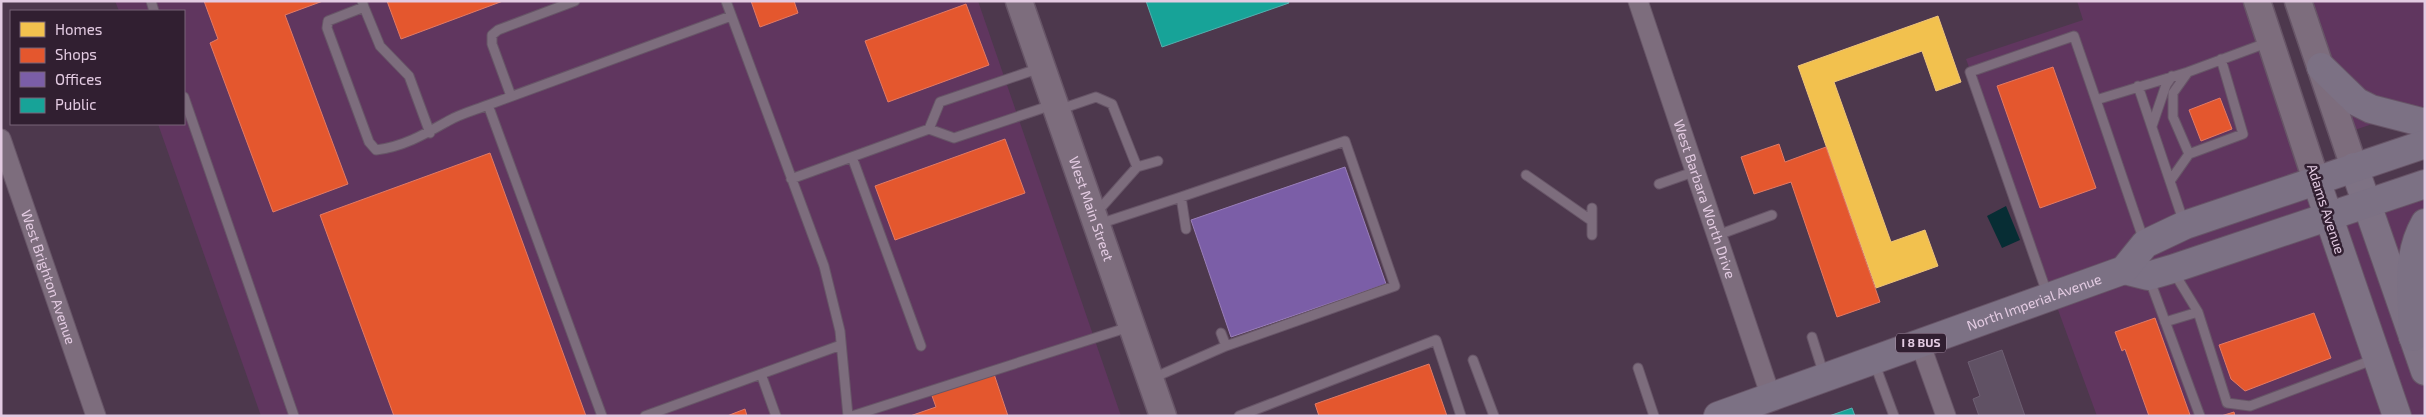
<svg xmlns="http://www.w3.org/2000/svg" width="2426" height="417" viewBox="0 0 2426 417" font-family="'Exo 2',sans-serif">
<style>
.built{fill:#60365f}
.water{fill:#072d34}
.homes{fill:#f2c14e;stroke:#eec47a}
.shops{fill:#e4572e;stroke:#e47a64}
.offices{fill:#7b5ea7;stroke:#9a7fb9}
.public{fill:#17a398;stroke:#54afae}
.building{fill:#605164;stroke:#6d5e72}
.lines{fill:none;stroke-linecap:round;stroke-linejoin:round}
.lane-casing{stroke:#675567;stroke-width:11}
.street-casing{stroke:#675567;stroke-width:21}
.secondary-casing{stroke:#675567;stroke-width:29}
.primary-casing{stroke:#675567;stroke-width:30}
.highway-casing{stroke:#675567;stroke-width:30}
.lane{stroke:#7d6d7d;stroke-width:9}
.street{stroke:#7d6d7d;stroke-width:19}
.secondary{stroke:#7d6d7d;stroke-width:26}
.primary{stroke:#7e7284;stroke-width:28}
.highway{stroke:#7c7184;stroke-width:28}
.labels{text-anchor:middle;stroke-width:5;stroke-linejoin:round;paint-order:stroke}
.shield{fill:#311f31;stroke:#ae97ad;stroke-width:1}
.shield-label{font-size:12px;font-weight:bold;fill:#e3cbe2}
.street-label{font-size:14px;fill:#e3cbe2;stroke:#311f31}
</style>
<rect width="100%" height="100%" fill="#4d384d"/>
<path class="built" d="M115,1H978L1121,416H261L158,124H184V11H119Z
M2077,1H2257L2328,217L2425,185V416H2097L1966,59L2083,20Z
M2297,1H2425V106L2343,134Z"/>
<path class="water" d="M2006,206L2020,240L2002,248L1987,216Z"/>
<path class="homes" d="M1938,16L1961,82L1936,91L1922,51L1834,82L1891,242L1925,230L1938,266L1876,288L1798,66Z"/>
<path class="shops" d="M204,1H323L285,15L348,184L273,212L210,43L218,39Z
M387,1H503L401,39Z
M751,1H794L798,13L760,27Z
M966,4L989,65L888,102L865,41Z
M2053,67L2096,188L2040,208L1997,86Z
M2220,98L2232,129L2201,141L2189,110Z
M1005,139L1025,193L895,240L875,186Z
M1779,144L1785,162L1826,147L1880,302L1837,317L1791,182L1754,194L1741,157Z
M490,153L586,416H394L320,215Z
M2314,313L2331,358L2245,391L2231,379L2219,345Z
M2155,318L2190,415L2188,416H2149L2125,349L2122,351L2115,332Z
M1429,364L1447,416H1319L1315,404Z
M993,371L1008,416H910L936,407L931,393Z
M745,409L747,416H727Z
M2234,412L2235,416H2221Z"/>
<path class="offices" d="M1345,167L1386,284L1231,337L1191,220Z"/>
<path class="public" d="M1146,1H1288L1289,3L1162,47Z
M1852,408L1855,416H1829Z"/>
<path class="building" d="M2002,350L2025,416H1979L1973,399L1980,396L1968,362Z"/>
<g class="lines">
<g class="lane-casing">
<path id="lane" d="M151,1L154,11
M362,1L364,7L328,21L327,28L369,142L376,150C403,147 425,134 448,121C460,114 475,110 488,105L602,416
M726,1L824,266L840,331L848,416
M364,7L380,46L409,76L430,133
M1040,68L940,102L929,129L954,138L1052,105
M2188,72L2173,93V117L2189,154L2243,134L2221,59
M2138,86L2184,223
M511,96L492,44V35L498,30L575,1
M184,97L294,416
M488,105L731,16
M1058,110L1096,97L1112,104L1137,167
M2152,126L2166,85L2172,76
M852,157L921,346
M1526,175L1592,221
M791,179L929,129
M2170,181L2189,154
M1659,184L1696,171
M1181,197L1345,141L1395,286L1226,346
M1097,212L1137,167L1158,161
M1099,224L1181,197L1186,229
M1592,235V208
M1718,235L1772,215
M2144,241L2096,100L2188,72L2269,42
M2173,271L2198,312
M2149,278L2200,416
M2048,296L1970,72L2074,36L2096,100
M2165,322L2198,312L2227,403L2250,406L2375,359
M1812,337L1824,375
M1473,360L1494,416
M1874,362L1894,416
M1638,368L1654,416
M761,374L841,345
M1153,378L1226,346L1221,333
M645,416L761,374L776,416
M852,416L1129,327
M1239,416L1436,340L1461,416"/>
</g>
<g class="street-casing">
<g id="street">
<path id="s1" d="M1638,1L1771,397"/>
<path id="s2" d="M1,139L96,416"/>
<path d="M1920,343L1946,416"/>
</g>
</g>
<g class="secondary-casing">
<g id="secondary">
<path id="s3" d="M1019,1L1163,416"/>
<path d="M2257,1L2316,180"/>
<path d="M2298,1L2354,167"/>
</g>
</g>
<g class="primary-casing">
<path id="primary" d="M2354,167L2425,371
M2316,180L2397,416"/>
</g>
<g class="highway-casing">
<g id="highway">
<path d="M2321,67L2357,102L2371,109L2425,123"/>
<path d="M2124,270L2148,276L2172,269L2425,184"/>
<path d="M2413,337C2413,298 2404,260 2425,223"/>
<path id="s4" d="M1718,416L2124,270L2145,244L2185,225L2425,144"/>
</g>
</g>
<use href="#lane" class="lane"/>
<use href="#street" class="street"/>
<use href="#secondary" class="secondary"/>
<use href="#primary" class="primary"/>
<use href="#highway" class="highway"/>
</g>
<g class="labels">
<rect class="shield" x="1896" y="333.5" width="50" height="19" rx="4"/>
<g class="shield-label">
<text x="1921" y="347">I 8 BUS</text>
</g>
<g class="street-label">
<text dy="5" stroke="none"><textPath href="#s1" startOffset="209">West Barbara Worth Drive</textPath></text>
<text dy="5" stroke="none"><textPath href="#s3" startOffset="220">West Main Street</textPath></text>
<text transform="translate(2326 209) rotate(72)" y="5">Adams Avenue</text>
<text dy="5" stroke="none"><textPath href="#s2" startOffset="146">West Brighton Avenue</textPath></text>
<text dy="5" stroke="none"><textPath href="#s4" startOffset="336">North Imperial Avenue</textPath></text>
</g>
</g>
<rect width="2426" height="417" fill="none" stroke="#e3cbe2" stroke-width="5"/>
<rect x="10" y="10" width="175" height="115" fill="#311f31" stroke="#786478"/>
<rect x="20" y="22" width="25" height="15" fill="#f2c14e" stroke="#786478"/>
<text x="55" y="35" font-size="15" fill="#e3cbe2">Homes</text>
<rect x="20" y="48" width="25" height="15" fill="#e4572e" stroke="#786478"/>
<text x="55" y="60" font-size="15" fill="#e3cbe2">Shops</text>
<rect x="20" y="72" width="25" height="15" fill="#7b5ea7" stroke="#786478"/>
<text x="55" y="85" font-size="15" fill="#e3cbe2">Offices</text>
<rect x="20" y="98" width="25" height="15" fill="#17a398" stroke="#786478"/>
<text x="55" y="110" font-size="15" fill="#e3cbe2">Public</text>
</svg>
